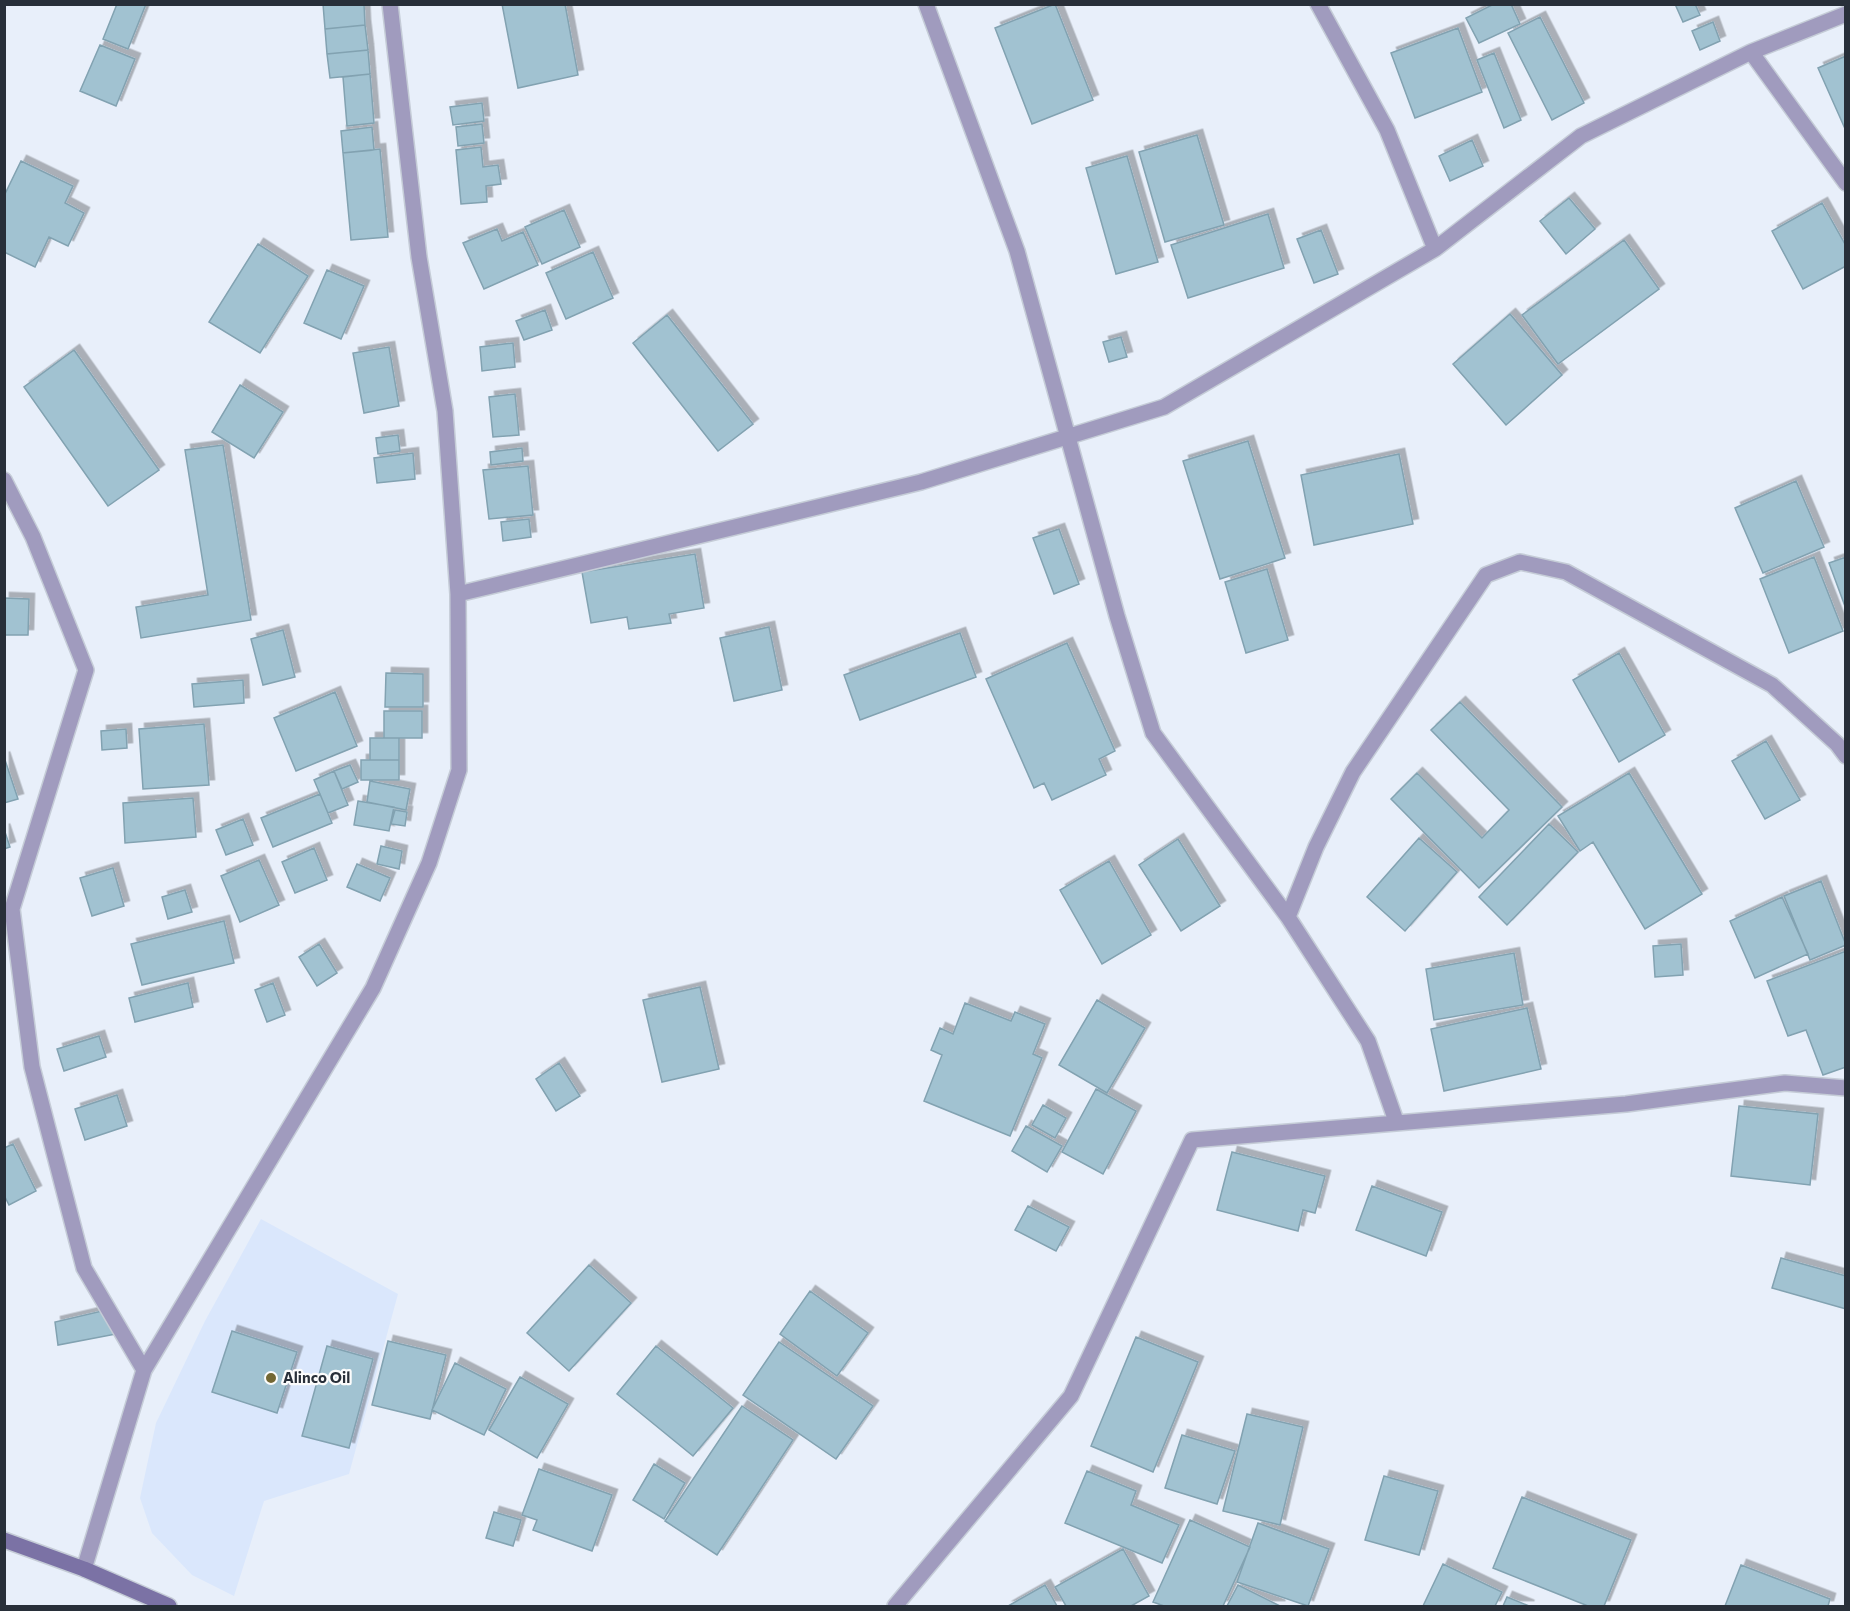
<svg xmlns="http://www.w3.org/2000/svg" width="1850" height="1611" viewBox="0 0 1850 1611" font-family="Commissioner,sans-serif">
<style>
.built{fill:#dae7fc}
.building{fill:#a1c2d1;stroke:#82a2b1;stroke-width:1.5;filter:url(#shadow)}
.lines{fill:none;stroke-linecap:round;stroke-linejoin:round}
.street-casing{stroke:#c5ccd7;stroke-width:18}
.secondary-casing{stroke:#c5ccd7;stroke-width:18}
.street{stroke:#a09bbe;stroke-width:15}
.secondary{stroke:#7b72a5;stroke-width:15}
.poi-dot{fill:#736734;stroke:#fcfcfc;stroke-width:2}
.labels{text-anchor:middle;stroke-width:4.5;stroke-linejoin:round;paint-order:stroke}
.poi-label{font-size:15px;font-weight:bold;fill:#282f39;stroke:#fcfcfc;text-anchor:start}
</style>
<defs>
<filter id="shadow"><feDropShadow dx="5.5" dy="-5.5" stdDeviation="0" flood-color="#0004"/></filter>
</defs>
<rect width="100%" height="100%" fill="#e8effa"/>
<path class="built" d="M261,1219L398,1294L349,1474L264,1501L234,1596L192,1575L152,1533L140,1498L156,1423L205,1321Z"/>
<path class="building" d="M117,4H146L128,49L103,39Z
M323,4H364L365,25L325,29Z
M502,4H565L578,75L518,88Z
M1055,4L1093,100L1032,124L995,28Z
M1494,4H1511L1520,24L1479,43L1466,18Z
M1675,4H1695L1700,15L1683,22Z
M1540,17L1584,103L1552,120L1508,33Z
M1713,22L1720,41L1700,50L1692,31Z
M365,25L368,50L327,54L325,29Z
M1458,28L1482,92L1415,118L1391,53Z
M100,45L135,59L116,106L80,91Z
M368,50L370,74L330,78L327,54Z
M1494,53L1521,120L1504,128L1477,60Z
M1846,56V131L1818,68Z
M370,74L374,123L347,126L343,77Z
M482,103L484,121L453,125L450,107Z
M482,124L484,143L458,146L456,127Z
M372,127L374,150L343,153L341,131Z
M1197,135L1224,225L1165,242L1139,152Z
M1472,140L1483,166L1450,181L1439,156Z
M481,147L483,167L498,165L501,184L486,186L487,202L461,204L456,150Z
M380,149L388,237L351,240L343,153Z
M1127,156L1158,262L1116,274L1086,168Z
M21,161L73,186L65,203L84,213L68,246L49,237L35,267L4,252V196Z
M1569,198L1595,229L1566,254L1540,221Z
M1822,203L1846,246V266L1803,289L1772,231Z
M564,210L580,247L542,264L525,227Z
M1268,214L1284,268L1188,298L1171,245Z
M497,229L502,241L523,232L538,265L484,289L463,243Z
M1321,230L1338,274L1314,283L1297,239Z
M1624,240L1659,289L1558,364L1522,315Z
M258,244L308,276L260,353L209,322Z
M593,252L613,298L566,319L546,273Z
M327,270L364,286L341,339L304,323Z
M545,310L552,330L524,340L516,321Z
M1510,314L1562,375L1506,425L1453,364Z
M667,315L753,424L718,451L633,343Z
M1121,337L1127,357L1109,362L1103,342Z
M513,343L515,367L482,371L480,347Z
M389,347L399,406L364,413L353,353Z
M74,350L159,470L108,506L24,387Z
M240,385L283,412L254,458L212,432Z
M515,394L519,435L493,437L489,397Z
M398,435L400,451L378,454L376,438Z
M1248,441L1285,558L1220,579L1183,461Z
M223,445L251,620L141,638L136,607L208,595L185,450Z
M522,448L523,461L491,465L490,452Z
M413,453L415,479L377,483L374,458Z
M1399,454L1413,524L1314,545L1301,475Z
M528,466L533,515L489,519L483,470Z
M1796,481L1824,547L1763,573L1735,508Z
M529,519L531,537L503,541L501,522Z
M1059,529L1079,584L1054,594L1033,538Z
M695,554L704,608L669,614L671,623L629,629L627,617L591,623L582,572Z
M1814,557L1843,631L1789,653L1760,579Z
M1846,557V609L1829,563Z
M1267,569L1288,640L1246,653L1225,582Z
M4,598L29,599L28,635H4Z
M769,627L782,690L734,701L720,638Z
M283,630L295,677L263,685L251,639Z
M960,633L976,677L860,720L844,675Z
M1067,643L1115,751L1099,759L1106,775L1052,800L1044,783L1034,788L986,679Z
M1619,653L1665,735L1619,762L1573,680Z
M386,673L423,674V707H385Z
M243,680L244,703L194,707L192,684Z
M335,692L357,746L296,771L274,718Z
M1460,702L1562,807L1479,888L1391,799L1417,773L1482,838L1509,810L1431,730Z
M384,711H422V738H384Z
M204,724L209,785L143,789L139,729Z
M126,729L127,748L102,750L101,731Z
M370,738H399V760H370Z
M1766,741L1800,800L1765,819L1732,761Z
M4,757L18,799L4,803Z
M361,760H399V780H361Z
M350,765L358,782L342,789L334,771Z
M334,771L348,805L328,813L314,780Z
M1629,773L1702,894L1645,929L1593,842L1580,851L1558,816Z
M370,781L410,789L406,810L367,802Z
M320,794L332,823L273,847L261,818Z
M193,798L196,837L125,843L123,803Z
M358,801L394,807L389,831L354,825Z
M395,810L407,812L405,826L391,824Z
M243,819L253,845L226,855L216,830Z
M1549,824L1578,852L1507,925L1479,897Z
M4,829L10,847L4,849Z
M1419,838L1457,872L1405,931L1367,897Z
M1178,839L1220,906L1181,931L1139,865Z
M381,846L402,851L399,869L377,864Z
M314,848L327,880L295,893L282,862Z
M259,860L279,905L240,922L221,876Z
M1109,861L1151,935L1102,964L1060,890Z
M357,864L390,878L380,901L347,887Z
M113,868L124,906L92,916L80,878Z
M1821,881L1846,945L1810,960L1784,896Z
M185,890L192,912L168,919L162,897Z
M1782,897L1808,954L1755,978L1730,921Z
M224,921L234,963L142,985L131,944Z
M319,944L337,973L317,986L299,957Z
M1681,944L1683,975L1655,977L1653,946Z
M1846,951V1067L1823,1075L1806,1030L1788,1036L1767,981Z
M1514,953L1523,1005L1434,1020L1426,969Z
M188,983L193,1007L135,1022L129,998Z
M273,983L285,1015L267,1022L255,990Z
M700,987L719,1069L662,1082L643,1000Z
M1097,1000L1145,1028L1107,1093L1059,1065Z
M965,1003L1011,1021L1015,1012L1045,1024L1033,1054L1042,1058L1010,1136L924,1101L942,1055L931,1050L940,1028L953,1034Z
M1527,1008L1541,1069L1444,1091L1431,1029Z
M99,1036L106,1057L64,1071L57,1049Z
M559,1063L580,1096L556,1111L536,1079Z
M1096,1089L1136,1111L1103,1174L1062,1152Z
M117,1095L127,1126L85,1140L75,1109Z
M1043,1105L1066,1118L1055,1138L1032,1125Z
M1739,1106L1818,1114L1810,1185L1731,1176Z
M1026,1126L1062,1146L1047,1172L1012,1151Z
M13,1144L36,1191L9,1205L4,1195V1148Z
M1232,1152L1325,1176L1315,1213L1303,1210L1298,1231L1217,1210Z
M1372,1186L1442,1212L1426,1256L1356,1230Z
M1028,1206L1069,1227L1056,1251L1015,1230Z
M1781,1258L1846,1276V1309L1772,1288Z
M589,1265L631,1303L569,1371L527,1333Z
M810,1291L868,1333L837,1376L780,1334Z
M102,1311L116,1334L58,1345L55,1322Z
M232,1331L297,1352L277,1413L212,1392Z
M1136,1337L1198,1362L1153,1472L1091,1446Z
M388,1341L446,1355L430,1419L372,1405Z
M779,1342L873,1406L836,1459L743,1395Z
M327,1346L373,1359L349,1448L302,1436Z
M656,1346L733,1408L693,1456L617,1394Z
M455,1363L506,1389L484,1435L432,1410Z
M520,1377L568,1404L537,1458L489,1430Z
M742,1406L793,1440L717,1555L665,1521Z
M1247,1414L1303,1427L1280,1525L1223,1511Z
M1182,1435L1235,1451L1217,1504L1165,1488Z
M654,1464L685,1483L664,1519L633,1500Z
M539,1469L612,1495L592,1551L533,1530L537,1520L522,1515Z
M1087,1471L1136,1491L1131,1505L1179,1525L1162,1563L1065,1523Z
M1384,1476L1438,1491L1419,1555L1365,1540Z
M1522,1497L1631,1540L1604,1606H1588L1493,1568Z
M494,1512L521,1520L513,1546L486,1538Z
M1190,1520L1250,1547L1223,1606H1164L1153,1602Z
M1258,1523L1329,1549L1308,1606L1237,1582Z
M1123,1549L1149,1596L1131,1606H1066L1055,1587Z
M1443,1564L1502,1592L1495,1606H1423Z
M1741,1565L1830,1599L1828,1606H1725Z
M1045,1585L1057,1606H1008Z
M1238,1585L1280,1606H1227Z
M1507,1597L1529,1606H1503Z"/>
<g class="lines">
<g class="street-casing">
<path id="street" d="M926,4L1017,251L1117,616L1153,733L1288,917L1368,1041L1396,1121
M1318,4L1387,130L1435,249
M1751,52L1846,183
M4,480L33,537L86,670L12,909L32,1067L84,1268L144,1370
M458,594L921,482L1164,407L1435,249L1581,136L1751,52L1846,14
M1288,917L1316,847L1353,772L1486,575L1520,562L1566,572L1772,685L1837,744L1846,756
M84,1569L144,1370L373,988L429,863L459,770L458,594L445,411L419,257L390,4
M895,1606L1071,1396L1192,1140L1626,1104L1785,1083L1846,1088"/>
</g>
<g class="secondary-casing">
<path id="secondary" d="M4,1540L84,1569L169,1606"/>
</g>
<use href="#street" class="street"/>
<use href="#secondary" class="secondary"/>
</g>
<circle class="poi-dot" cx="271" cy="1378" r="6"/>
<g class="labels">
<g class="poi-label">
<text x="283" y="1383">Alinco Oil</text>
</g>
</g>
<rect width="1850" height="1611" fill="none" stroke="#282f39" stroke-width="12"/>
</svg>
